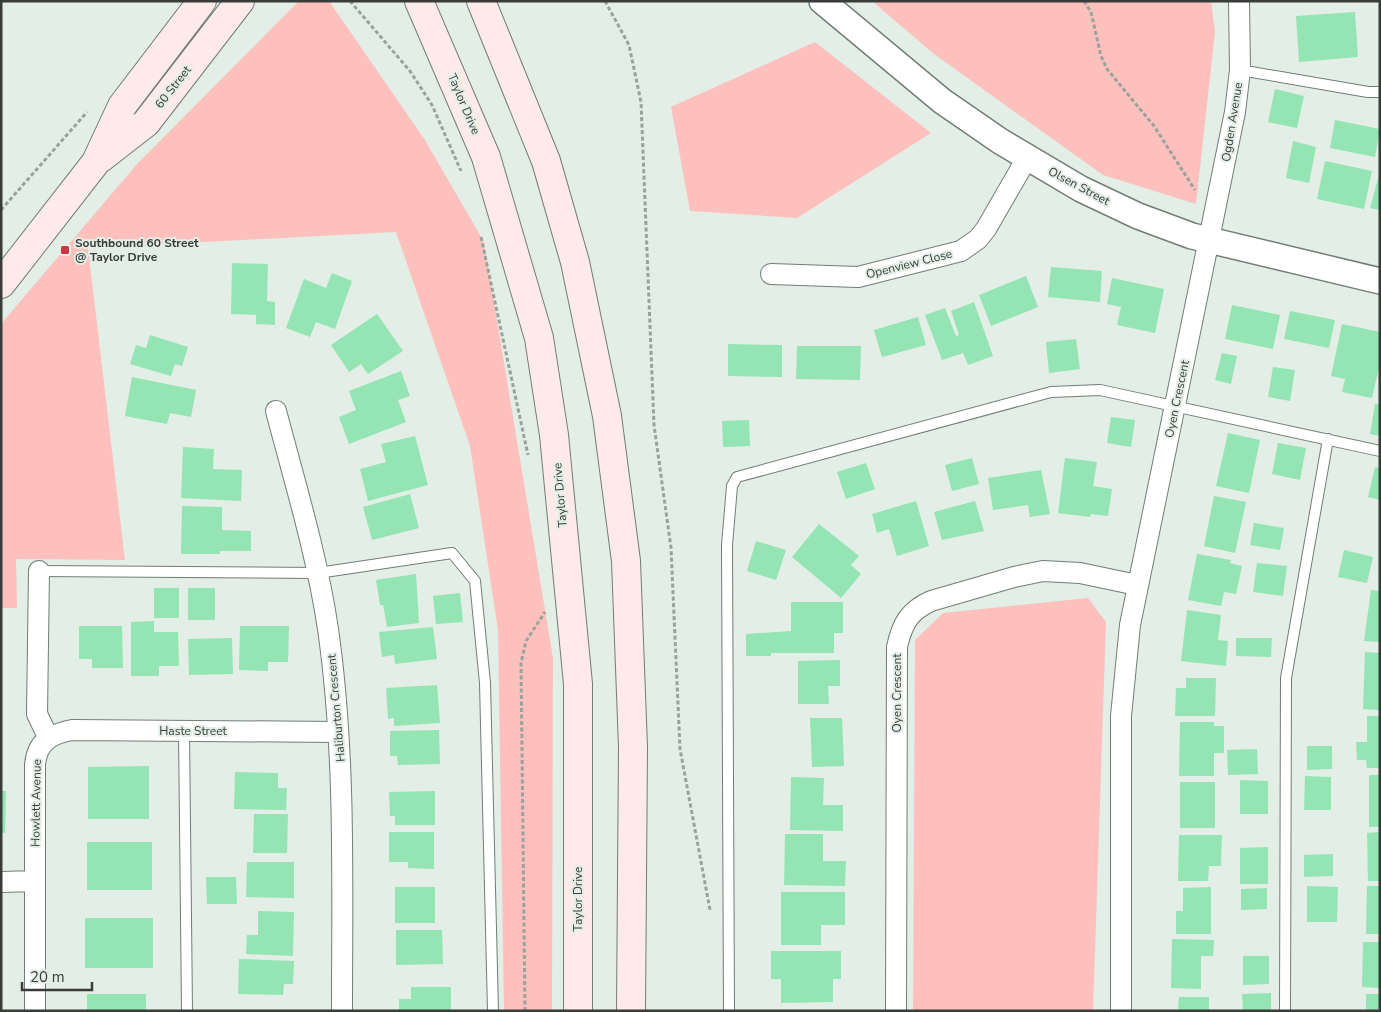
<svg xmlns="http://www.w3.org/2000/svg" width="1381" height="1012" viewBox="0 0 1381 1012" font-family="'Nunito Sans',sans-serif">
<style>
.green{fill:#fec0bd}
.building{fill:#94e5b3}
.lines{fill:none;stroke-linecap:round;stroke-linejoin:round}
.service-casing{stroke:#727d76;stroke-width:12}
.minor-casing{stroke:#727d76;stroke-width:22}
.tertiary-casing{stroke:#727d76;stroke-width:28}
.secondary-casing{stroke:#727d76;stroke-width:30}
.path{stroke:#99a29c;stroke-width:3;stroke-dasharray:4 2.5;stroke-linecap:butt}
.service{stroke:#fff;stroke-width:10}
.minor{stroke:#fff;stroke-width:20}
.tertiary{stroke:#fff;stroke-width:25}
.secondary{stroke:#fdeae9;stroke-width:28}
.poi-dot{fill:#c83942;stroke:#e2eee6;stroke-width:2}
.labels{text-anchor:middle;stroke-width:4;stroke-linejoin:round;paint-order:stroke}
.street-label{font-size:12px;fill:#383d3a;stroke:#e2eee6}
.poi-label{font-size:12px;font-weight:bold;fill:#383d3a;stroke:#e2eee6;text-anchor:start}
</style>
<rect width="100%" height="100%" fill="#e2eee6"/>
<path class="green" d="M299,1H329L425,140L484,242L553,658L552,1011H504L498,630L470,446L396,232L88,248L125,560L16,559L17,608H1V324L137,164Z
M872,1H1211L1215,32L1196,204L1103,175L934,54Z
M815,42L931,133L797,218L690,211L671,107Z
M1088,598L1106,622L1093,1011H913L915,640L943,613Z"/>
<path class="building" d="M1355,12L1358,57L1299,62L1296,16Z
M1275,89L1304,96L1297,128L1268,122Z
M1335,120L1380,129L1375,157L1330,148Z
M1293,141L1316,147L1309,183L1286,178Z
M1325,161L1372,171L1364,209L1317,199Z
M1379,175H1380V210L1370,208Z
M232,263L268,264L267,301L275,302V325L256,324V315L231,314Z
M1051,267L1102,271L1100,302L1048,297Z
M332,273L352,281L335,329L316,322L310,337L286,328L304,279L326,288Z
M1026,276L1038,307L991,326L979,295Z
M1112,278L1164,289L1155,333L1117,325L1121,307L1107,304Z
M974,302L993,356L968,365L963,353L942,360L925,315L945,308L956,336L959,335L951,311Z
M1232,305L1280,315L1273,349L1225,339Z
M1290,311L1335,320L1329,348L1284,339Z
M377,314L403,351L368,374L361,364L349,372L331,345Z
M918,317L926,345L882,357L874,330Z
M1342,324L1380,332V363L1372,398L1342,392L1345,379L1331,376Z
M150,335L188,347L182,366L175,364L171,376L130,364L136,345L146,348Z
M1076,339L1080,369L1049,373L1046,342Z
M728,344L782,345V377L728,376Z
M797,346H861L860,380L796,379Z
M1222,353L1237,356L1231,384L1215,380Z
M1273,367L1295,370L1290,401L1268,397Z
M401,371L410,396L398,400L406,422L349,444L339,417L356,410L349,391Z
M132,377L196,390L191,417L170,413L167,424L125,416Z
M1375,404H1380V436L1370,434Z
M1111,417L1135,420L1131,447L1107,443Z
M749,420L750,446L723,447L722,421Z
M1228,433L1260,440L1249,493L1216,486Z
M415,436L428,485L368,501L360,469L386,462L381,444Z
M1278,443L1306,448L1300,480L1272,474Z
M183,447L214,449L213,469L242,470L241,501L181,498Z
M972,458L979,484L952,491L945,465Z
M1065,458L1097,462L1093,486L1112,489L1108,516L1091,514L1090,517L1058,513Z
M866,463L875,489L846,499L837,472Z
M1375,467L1380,468V500L1368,497Z
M1041,470L1050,514L1030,517L1028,505L993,510L988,478Z
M410,494L419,528L372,540L363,507Z
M1214,496L1246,502L1235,553L1204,546Z
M916,501L929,546L897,556L889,529L877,533L872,514Z
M975,501L984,531L942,540L934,512Z
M182,506L222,507V530L251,531V551H220V554H181Z
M1254,523L1284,528L1280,550L1250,545Z
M819,524L859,556L851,565L861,574L841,598L792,557Z
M756,541L786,550L776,580L747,571Z
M1344,550L1373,557L1367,583L1338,577Z
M1197,554L1231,560L1230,563L1242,566L1236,594L1224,592L1221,606L1188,600Z
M1257,563L1287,566L1283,596L1253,592Z
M416,574L419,623L387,627L383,605H380L376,580Z
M154,588H179V618H154Z
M188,588H215V620H188Z
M1371,590L1380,591V642L1364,641Z
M460,593L463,622L436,624L433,596Z
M791,602H843V633H834V653H771V656H746V634L791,631Z
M1187,610L1221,615L1218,640L1228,641L1226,666L1181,661Z
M154,621V632H178L179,666H159V676H131V622Z
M79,626H122L123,668H92V659H79Z
M240,626H289L288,662H268V671L239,670Z
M433,627L437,659L395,664L394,655L382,657L379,632Z
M232,638L233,674L189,675L188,639Z
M1236,638H1272L1271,657L1236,656Z
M1365,652L1380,653V710L1363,709Z
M840,660V686H828L829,704H798V661Z
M1186,678H1216L1215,716H1175L1176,688H1186Z
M437,685L440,723L394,726V718L388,719L386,688Z
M1367,716H1380V768H1367L1366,760H1357L1356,742H1367Z
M810,718H842L844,766L812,767Z
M1180,722H1214V726H1224V753H1214V776H1179Z
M439,730L440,764L398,765L397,756H390V731Z
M1307,746H1332V769L1307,770Z
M1257,749L1258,774L1228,775L1227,750Z
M149,766V819H88V767Z
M235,772L278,773V788H287L286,810L234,809Z
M1369,775H1380V827H1369Z
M1305,776L1331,777V810H1304Z
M791,777L824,778L823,805H843V831L790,830Z
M1240,780L1268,781V814H1240Z
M1180,782H1215V828H1180Z
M1,791H6L5,833H1Z
M435,791V825H395V816H390L389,792Z
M254,814H288L287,853H253Z
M389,832H434V869L408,868V862H389Z
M1380,832V881H1368L1367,833Z
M785,834H823V861H846L845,886L784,885Z
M1179,835H1222L1221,866H1209L1208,881H1178Z
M87,842H152V890H87Z
M1268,847V884H1240V848Z
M1333,854V876L1304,877V855Z
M247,862H294V898L246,897Z
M206,877H236L237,904H207Z
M1307,886L1338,887L1337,922H1307Z
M1367,886H1380V934H1366Z
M395,887H435V923H395Z
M1211,887V934H1176V911H1183V888Z
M1267,888V909L1241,910V889Z
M781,892H845V925H821V945H781Z
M258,911L294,912L293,956L246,954L247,935H258Z
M85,918H153V968H85Z
M396,930H442L443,964L396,965Z
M1172,939L1214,940L1213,956H1201V989L1171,988Z
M1363,942H1380V988L1362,987Z
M771,951H841V979H833V1002L781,1003V979H771Z
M1243,956H1269V984L1243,985Z
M239,959L294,961L293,984H284L283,995L238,994Z
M411,987H451V1011H399V999H411Z
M1271,993V1011H1243L1242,994Z
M87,994H146V1011H87Z
M1366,994H1380V1011H1366Z
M1179,997H1209V1011H1178Z"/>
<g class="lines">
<g class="service-casing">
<path id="service" d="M1240,70L1368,92H1380
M39,571L318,573L452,553L475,581L485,683L493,1011
M184,731L187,1011
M729,1011L727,545L732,486L737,477L1051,392L1100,390L1380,451
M1285,1011L1286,678L1328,439"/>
</g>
<g class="minor-casing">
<path id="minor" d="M771,274L858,277L961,251L978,239L986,229L1027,158
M276,411C295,483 317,555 328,629C346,755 342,883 342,1011
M39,571L37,714L48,737
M1,882L35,881
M35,1011V765C37,742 50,734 72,730L338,732
M896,1011L897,647C902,624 909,611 931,601L1014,577L1043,571L1080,573L1137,585
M1121,1011V716L1130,625L1235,112L1240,70L1239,1"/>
</g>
<g class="tertiary-casing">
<path id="tertiary" d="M822,1L942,101L1000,141L1081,189L1138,216L1192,236L1380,281"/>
</g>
<g class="secondary-casing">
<path id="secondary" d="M419,1L486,157L539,338L554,435L578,684V1011
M481,1L546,161L575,262L607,416L626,561L633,747L631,1011
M101,158L146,123L240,1
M1,284L96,162L122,106L202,1"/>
</g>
<path class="path" d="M350,1L410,71L432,105L461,171
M605,1L629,45L641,102L654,425L671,548L680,749L710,910
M1084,1L1091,12L1101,56L1107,69L1154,126L1195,190
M1,210L87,112
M481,237L528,455
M525,1011L521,663L526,641L545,612"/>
<use href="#service" class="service"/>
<use href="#minor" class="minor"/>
<use href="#tertiary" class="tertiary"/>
<use href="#secondary" class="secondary"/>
</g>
<rect class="poi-dot" x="60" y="245" width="10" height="10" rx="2.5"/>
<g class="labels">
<g class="street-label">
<text transform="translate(173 87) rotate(-52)" y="4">60 Street</text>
<text transform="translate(464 104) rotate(67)" y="4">Taylor Drive</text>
<text transform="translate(1232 122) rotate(-81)" y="4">Ogden Avenue</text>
<text transform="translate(1079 186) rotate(28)" y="4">Olsen Street</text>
<text transform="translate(909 264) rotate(-14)" y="4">Openview Close</text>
<text transform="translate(1177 399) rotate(-78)" y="4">Oyen Crescent</text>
<text transform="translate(560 495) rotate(-95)" y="4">Taylor Drive</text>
<text transform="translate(897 693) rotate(-90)" y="4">Oyen Crescent</text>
<text transform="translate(336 708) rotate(-95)" y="4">Haliburton Crescent</text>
<text x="193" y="735">Haste Street</text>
<text transform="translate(36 803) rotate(-89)" y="4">Howlett Avenue</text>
<text transform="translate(578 899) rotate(-90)" y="4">Taylor Drive</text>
</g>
<g class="poi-label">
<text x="75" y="247">Southbound 60 Street<tspan x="75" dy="14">@ Taylor Drive</tspan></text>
</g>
</g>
<rect width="1381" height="1012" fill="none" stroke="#383d3a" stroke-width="5"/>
<path d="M22 982v8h70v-8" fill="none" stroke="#383d3a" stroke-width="2.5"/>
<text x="30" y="982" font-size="15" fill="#383d3a" stroke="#e2eee6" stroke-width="4" paint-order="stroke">20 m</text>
</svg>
